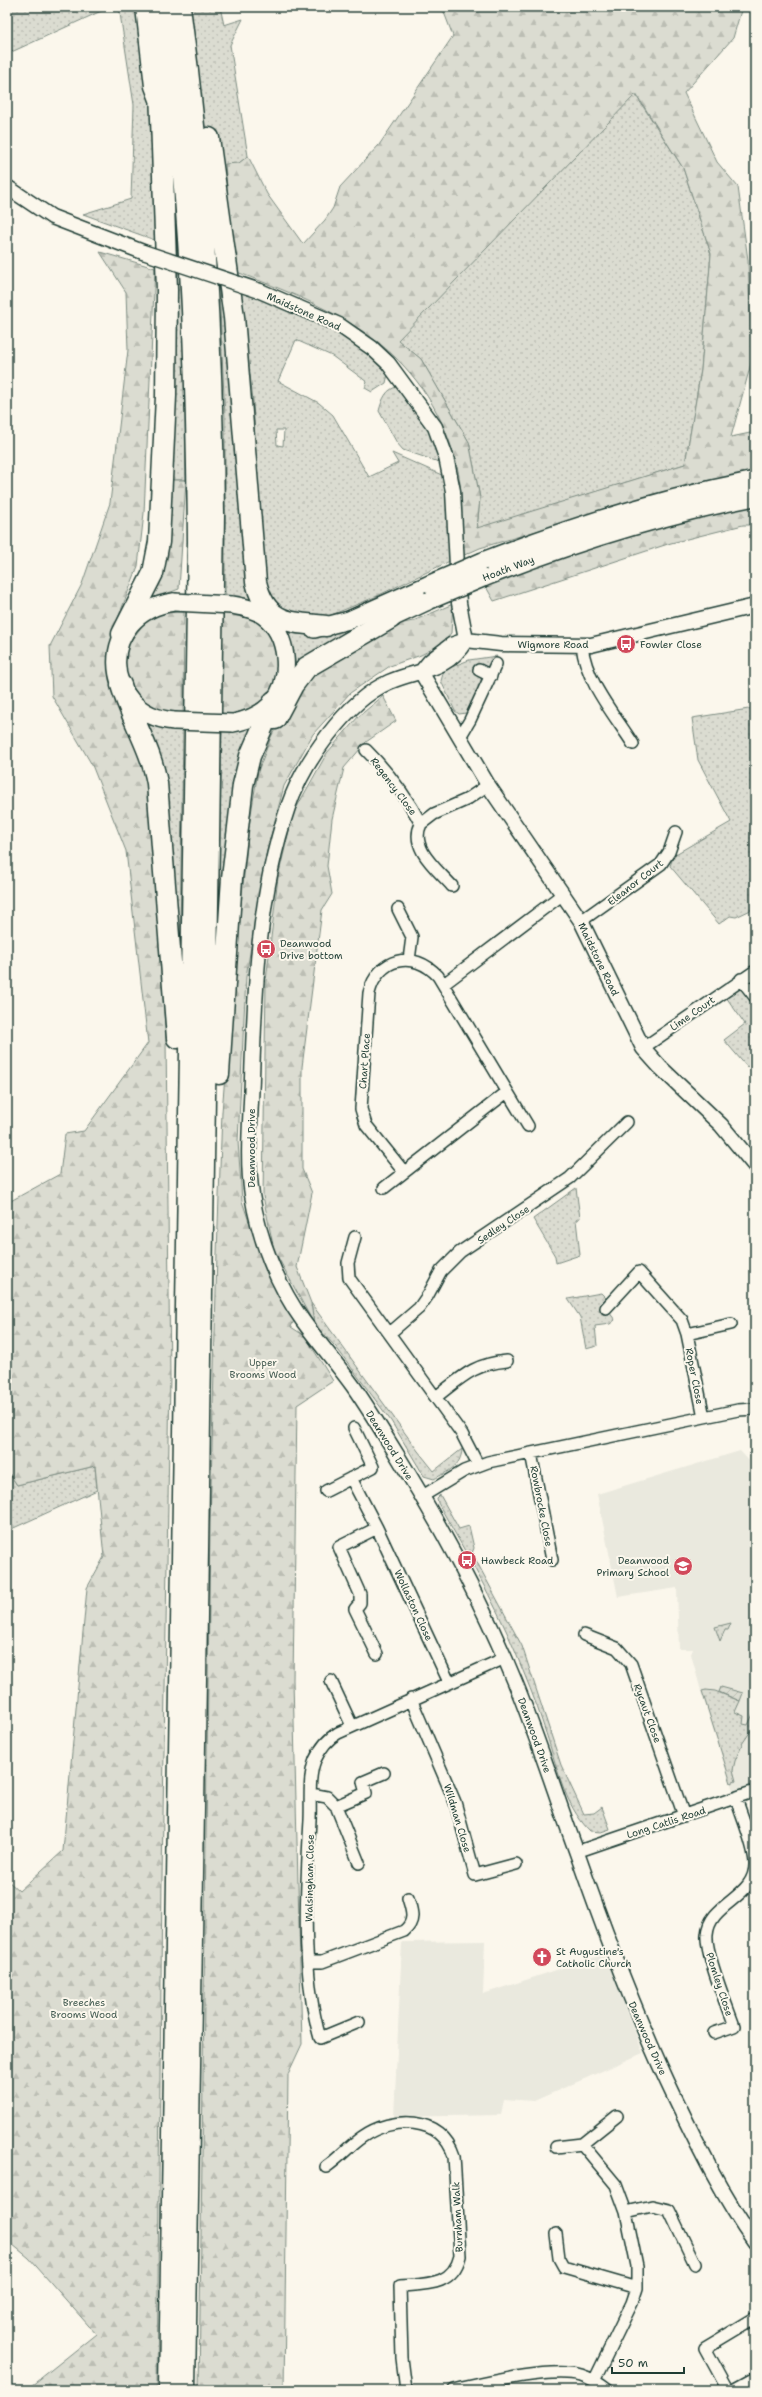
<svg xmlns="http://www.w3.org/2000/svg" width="762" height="2397" viewBox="0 0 762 2397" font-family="'Shantell Sans',sans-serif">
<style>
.built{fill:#eae9de}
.grass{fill:url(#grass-dots);stroke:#7d8c82;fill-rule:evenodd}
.forest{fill:url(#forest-firs);stroke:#7d8c82;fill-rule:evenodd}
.garden{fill:url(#garden-furrows);stroke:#7d8c82}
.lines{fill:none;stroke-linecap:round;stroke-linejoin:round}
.minor-casing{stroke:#1f3d34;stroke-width:14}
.tertiary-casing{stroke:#1f3d34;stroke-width:17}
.primary-casing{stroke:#1f3d34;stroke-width:20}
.motorway-casing{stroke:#1f3d34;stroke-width:23}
.minor{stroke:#fbf7ec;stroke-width:11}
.tertiary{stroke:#fbf7ec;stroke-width:14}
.primary{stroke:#fbf7ec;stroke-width:17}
.motorway{stroke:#fbf7ec;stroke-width:20}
.tertiary-bridge-casing{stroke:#1f3d34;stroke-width:17;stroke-linecap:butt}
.primary-bridge-casing{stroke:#1f3d34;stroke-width:20;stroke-linecap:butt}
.tertiary-bridge{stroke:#fbf7ec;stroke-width:14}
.primary-bridge{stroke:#fbf7ec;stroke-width:17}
.labels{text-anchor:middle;stroke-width:4;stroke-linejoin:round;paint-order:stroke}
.street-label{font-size:10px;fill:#1f3d34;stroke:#fbf7ec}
.poi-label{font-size:10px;fill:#1f3d34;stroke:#fbf7ec;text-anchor:start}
.park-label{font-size:10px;fill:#455d53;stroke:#fbf7ec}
</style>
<defs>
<pattern id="grass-dots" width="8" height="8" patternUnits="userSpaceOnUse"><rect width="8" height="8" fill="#dbdcd1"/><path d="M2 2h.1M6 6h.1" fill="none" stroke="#bcbeb4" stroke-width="1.8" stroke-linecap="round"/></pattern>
<pattern id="forest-firs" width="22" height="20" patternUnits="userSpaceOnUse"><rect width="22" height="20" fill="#dbdcd1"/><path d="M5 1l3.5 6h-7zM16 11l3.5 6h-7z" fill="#bcbeb4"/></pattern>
<pattern id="garden-furrows" width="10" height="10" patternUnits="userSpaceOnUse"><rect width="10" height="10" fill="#dbdcd1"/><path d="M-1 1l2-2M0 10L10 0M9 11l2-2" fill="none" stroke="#bcbeb4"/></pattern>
</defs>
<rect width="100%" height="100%" fill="#fbf7ec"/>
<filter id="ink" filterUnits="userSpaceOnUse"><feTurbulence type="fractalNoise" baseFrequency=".025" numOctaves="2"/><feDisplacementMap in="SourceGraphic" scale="8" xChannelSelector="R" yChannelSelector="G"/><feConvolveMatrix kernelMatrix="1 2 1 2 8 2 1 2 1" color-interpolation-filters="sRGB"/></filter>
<g filter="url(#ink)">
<path class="built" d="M740,1451L755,1467V1783L733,1791L701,1691L691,1654L693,1649H679L677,1588L618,1597L597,1494Z
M485,1941L483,1994L605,1954L643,2053L534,2101L504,2099L501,2115L394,2117L402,1942Z"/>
<path class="grass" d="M7,7H110L7,54Z
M119,7H220L224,25L243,19L230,45L248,156L239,163L234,271L254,604L240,596L225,597V418L218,265L178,249L184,348L186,480H171L174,247L83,214L131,199L134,105Z
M635,94L683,168L711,254L701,370L685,464L477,529L480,498L469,442L421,359L397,340Z
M240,291L335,328L382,366L388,374L386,383L372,392L365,388L367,382L332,356L296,340L278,381L319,403L333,415L369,477L398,463L392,453L444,476L446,482L452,560L375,597L324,618L289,619L262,589L253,400ZM276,430H284L283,446L277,445Z
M398,387L427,426L442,463L403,450L397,443L379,411C382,400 386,388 398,387Z
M343,630L345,636L315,650L295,663L294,651L288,633L310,635Z
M497,656L487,668L478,665L474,673L481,678C483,688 472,706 466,713L459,714L455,711L441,681L444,670L469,660Z
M755,708V908L736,917L730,916L719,924L670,866L674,855L731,822L698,760L692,718Z
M139,720L160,728L183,729L179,1008Z
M262,723L217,984L222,730Z
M737,989L743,990L755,1007V1061L747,1067L724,1040L745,1024L726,997Z
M576,1188L580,1218L576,1220L580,1255L556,1263L555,1256L533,1219Z
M601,1293L606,1298L600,1305L606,1308L615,1320L610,1324L595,1326L597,1346L586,1349L580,1317L568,1299Z
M311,1303L418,1451L434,1471L462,1449C461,1467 448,1471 434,1479L424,1476L391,1421L336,1347L314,1324Z
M95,1466L97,1490L7,1531V1470L17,1485Z
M440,1495L459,1529L469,1526L474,1548L472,1553L522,1646L561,1765L584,1814L594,1813L602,1807L610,1829L601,1832L590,1831C563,1805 556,1761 544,1727C536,1701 525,1676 515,1651C494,1600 465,1551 438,1503L437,1498Z
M731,1623L728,1630H725L720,1641L715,1627Z
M706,1690L715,1691L740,1701L735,1712L744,1716L743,1724L748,1725L755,1710V1725L742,1744L735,1761L733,1770L736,1781L731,1783L702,1691Z"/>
<path class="forest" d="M442,7H742L733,38L684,93L717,162L738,187L748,260L752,360L731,437L755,432V474L695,484L480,548L462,556C461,525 464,492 456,462C424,346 336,309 234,271L225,164L239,163L248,156L267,194L303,244L325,220L333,208L340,187L379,145L453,36ZM636,94L683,168L711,254L701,370L685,464L477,528L480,498L469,442L421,359L398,340Z
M100,252L155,268L144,513L138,566L112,634L109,680L146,763L166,1040L170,1376L162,1877L157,2390H26L96,2334L29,2258L7,2240V1880L19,1891L63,1851L87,1588L104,1557L95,1466L17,1485L7,1470V1203L60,1174L65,1134L84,1131L148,1043L126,851L92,765L52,696L50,646L82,584L110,503L128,350L126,292Z
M171,480H186L179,589L150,600Z
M755,505V525H743L671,543L494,601L485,585C573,551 663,523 755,505Z
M453,604L451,633L448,637L440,645L421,655L390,666L350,693L313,734L284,786L266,855L246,977L238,1141L242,1201L262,1260L295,1318L291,1327L305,1336L333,1381L297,1405L293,1680L302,2044L288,2074L284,2390H199L210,1525L217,1253L222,1112L231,1004L249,826L258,771L271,737L299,683L399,624L413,621Z
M184,612L183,715L154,711L129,687L123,665L127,646L145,622L161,613Z
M223,612C240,614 267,620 274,638C279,649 278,666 279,679C260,706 256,713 220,716Z
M383,696L396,721L366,742L344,768L332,819L327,866L332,894L322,910L302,1067V1169L312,1193L297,1267L311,1303L314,1324L274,1250L263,1196L266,981L278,877L293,814L327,753L358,717Z"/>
<path class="garden" d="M721,1687L743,1693L740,1701L719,1692Z"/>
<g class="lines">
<g class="minor-casing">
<path id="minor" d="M582,646C586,682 614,714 633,744
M479,670L491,676
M460,737L470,720L496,664
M366,750C387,771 407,797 421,824C409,848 437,869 452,886
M421,824L434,814L466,800L488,785
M398,909L412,937L409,960
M581,921L661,864L669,852L676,832
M741,979L755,997
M444,984L563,894
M643,1048L755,971
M404,1172L366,1125L361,1109L369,993C378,958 413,949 438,976L528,1126
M384,1188L507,1092
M355,1237L348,1263L349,1278L462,1434L478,1465
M606,1308L639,1272L682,1320L687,1334L704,1417
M390,1333L419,1308L428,1295L441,1271L460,1252L570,1178L627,1122
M687,1334L731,1324
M436,1397C462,1377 473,1364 507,1361
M531,1453L552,1560
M351,1478L377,1528L449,1682
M326,1491L373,1467L354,1428
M421,1497L464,1471L488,1462L738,1410L755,1409
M584,1635L617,1648L631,1664L684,1816
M377,1654L355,1609L360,1603V1594L339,1547L377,1528
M331,1681L352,1726
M411,1699L455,1802L475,1875L516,1864
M311,1794L327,1797L336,1806L359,1863
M336,1806L366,1793L363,1782L384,1773
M576,1852L755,1791
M309,1962H322L404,1931C416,1921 412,1911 408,1898
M359,2022L320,2038C301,1972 306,1889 310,1820C311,1801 308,1778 315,1760C320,1749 327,1739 338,1733L505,1658
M714,2033L734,2026C727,2006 705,1953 707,1935C709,1902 757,1898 755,1862C753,1841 742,1818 736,1798
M582,2144L616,2185L626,2212L637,2266V2288L632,2303L594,2381
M556,2147L582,2144L617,2116
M326,2167C339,2158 349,2146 362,2137C392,2116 441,2115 454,2156L460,2256C453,2286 426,2284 400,2286L402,2358L406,2390
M626,2212L652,2206L669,2210L695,2264
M556,2234L559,2258L564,2267L637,2288
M454,2390C486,2383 550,2367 581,2375C591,2378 600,2384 608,2390
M728,2390L705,2348L755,2318
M733,2390L755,2378"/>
</g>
<g class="tertiary-casing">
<path id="tertiary" d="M7,187L52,217L143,252
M260,291L339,325L372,348L388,363L435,427L446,457L453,491L459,603L466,640
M466,640C446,673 421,668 389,682C346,701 303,763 288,807C258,895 255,986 252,1077C251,1116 246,1157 252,1195C259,1239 277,1285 303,1321C319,1343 337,1364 353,1386C369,1409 383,1432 397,1455C441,1526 483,1604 515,1682C538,1738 556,1796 577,1853C606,1936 637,2019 675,2098C699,2148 723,2197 755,2242
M421,672L488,785L581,921L643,1048L660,1067L721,1125L755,1166
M421,672L430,661L451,645L466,640L501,644L591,645L755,606"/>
</g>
<g class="primary-casing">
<path id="primary" d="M483,561C572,526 661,498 755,480
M483,578C572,543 661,515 755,497
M174,602C96,613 99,714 174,721
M232,605C243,607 255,609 264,616C288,634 293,678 273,702C263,714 249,720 233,723
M379,624L428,601
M314,629L349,620L430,584"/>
</g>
<g class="motorway-casing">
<path id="motorway" d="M146,7L155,86L161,102
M161,7C168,63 177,119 183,175C194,297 197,419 198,541L169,2390
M180,7C203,176 213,346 214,516L185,2390
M209,138L234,317L256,582C266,624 289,622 326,626
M122,634L153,573L159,542L166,396L167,290L160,90
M121,685C131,719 151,748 157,783L177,1038
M275,719L293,685L307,667L391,618
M219,1074L232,878L243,785L250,756L274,701"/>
</g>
<use href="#minor" class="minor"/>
<use href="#tertiary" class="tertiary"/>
<use href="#primary" class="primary"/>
<use href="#motorway" class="motorway"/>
<g class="tertiary-bridge-casing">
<path id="tertiary-bridge" d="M143,252L260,291"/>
</g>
<g class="primary-bridge-casing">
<path id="primary-bridge" d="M430,584L483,561
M428,601L483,578
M174,602L232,605
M174,721L233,723"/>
</g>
<use href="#tertiary-bridge" class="tertiary-bridge"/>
<use href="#primary-bridge" class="primary-bridge"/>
</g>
</g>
<defs>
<g id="bus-disc" transform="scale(1)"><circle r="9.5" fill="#d1495b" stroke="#fbf7ec"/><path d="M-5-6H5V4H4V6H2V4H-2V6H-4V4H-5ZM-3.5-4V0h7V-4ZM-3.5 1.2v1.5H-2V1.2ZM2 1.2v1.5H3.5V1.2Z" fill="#fff"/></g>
<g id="school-disc" transform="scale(1)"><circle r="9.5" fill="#d1495b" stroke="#fbf7ec"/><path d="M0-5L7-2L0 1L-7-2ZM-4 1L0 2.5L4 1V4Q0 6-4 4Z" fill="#fff"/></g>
<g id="church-disc" transform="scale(1)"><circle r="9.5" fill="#d1495b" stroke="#fbf7ec"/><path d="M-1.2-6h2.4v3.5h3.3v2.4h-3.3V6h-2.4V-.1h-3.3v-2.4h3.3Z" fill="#fff"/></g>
</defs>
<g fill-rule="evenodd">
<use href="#bus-disc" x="626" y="644"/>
<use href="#bus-disc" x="266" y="949"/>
<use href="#bus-disc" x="467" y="1560"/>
<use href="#school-disc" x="683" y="1566"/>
<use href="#church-disc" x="542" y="1957"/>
</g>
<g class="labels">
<g class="street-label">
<text transform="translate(304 311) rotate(24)" y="4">Maidstone Road</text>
<text transform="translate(508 568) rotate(-21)" y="4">Hoath Way</text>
<text x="553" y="648">Wigmore Road</text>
<text transform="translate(394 786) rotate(53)" y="4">Regency Close</text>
<text transform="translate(635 882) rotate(-38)" y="4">Eleanor Court</text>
<text transform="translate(599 959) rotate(64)" y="4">Maidstone Road</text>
<text transform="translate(692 1013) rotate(-35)" y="4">Lime Court</text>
<text transform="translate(364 1061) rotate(-86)" y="4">Chart Place</text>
<text transform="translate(251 1148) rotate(-90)" y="4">Deanwood Drive</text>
<text transform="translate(503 1224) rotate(-34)" y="4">Sedley Close</text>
<text transform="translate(695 1376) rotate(79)" y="4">Roper Close</text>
<text transform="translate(390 1445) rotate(58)" y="4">Deanwood Drive</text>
<text transform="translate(542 1506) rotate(79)" y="4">Rowbrocke Close</text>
<text transform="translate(414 1605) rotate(65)" y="4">Wollaston Close</text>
<text transform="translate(648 1713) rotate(70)" y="4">Rycaut Close</text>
<text transform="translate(535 1735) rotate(70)" y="4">Deanwood Drive</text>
<text transform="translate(458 1818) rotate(73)" y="4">Wildman Close</text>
<text transform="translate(666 1822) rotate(-18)" y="4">Long Catlis Road</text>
<text transform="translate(309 1878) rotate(-89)" y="4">Walsingham Close</text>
<text transform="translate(720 1984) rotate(72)" y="4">Plomley Close</text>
<text transform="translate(648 2038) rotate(66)" y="4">Deanwood Drive</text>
<text transform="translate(457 2217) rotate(-93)" y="4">Burnham Walk</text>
</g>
<g class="poi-label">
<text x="640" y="648">Fowler Close</text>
<text x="280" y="947">Deanwood<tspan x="280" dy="12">Drive bottom</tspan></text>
<text x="481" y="1564">Hawbeck Road</text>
<text x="669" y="1564" text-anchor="end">Deanwood<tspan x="669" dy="12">Primary School</tspan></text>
<text x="556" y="1955">St Augustine's<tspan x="556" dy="12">Catholic Church</tspan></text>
</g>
<g class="park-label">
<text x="263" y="1366">Upper<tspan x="263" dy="12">Brooms Wood</tspan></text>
<text x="84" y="2006">Breeches<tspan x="84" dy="12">Brooms Wood</tspan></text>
</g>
</g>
<rect width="762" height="2397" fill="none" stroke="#fbf7ec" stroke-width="24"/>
<rect x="12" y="12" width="738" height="2373" fill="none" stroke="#1f3d34" stroke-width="1.5" filter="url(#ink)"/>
<path d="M612 2367v6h72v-6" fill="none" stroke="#1f3d34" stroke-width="2"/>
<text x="618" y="2367" font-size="12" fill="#1f3d34" stroke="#fbf7ec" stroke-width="3" paint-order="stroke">50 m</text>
</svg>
